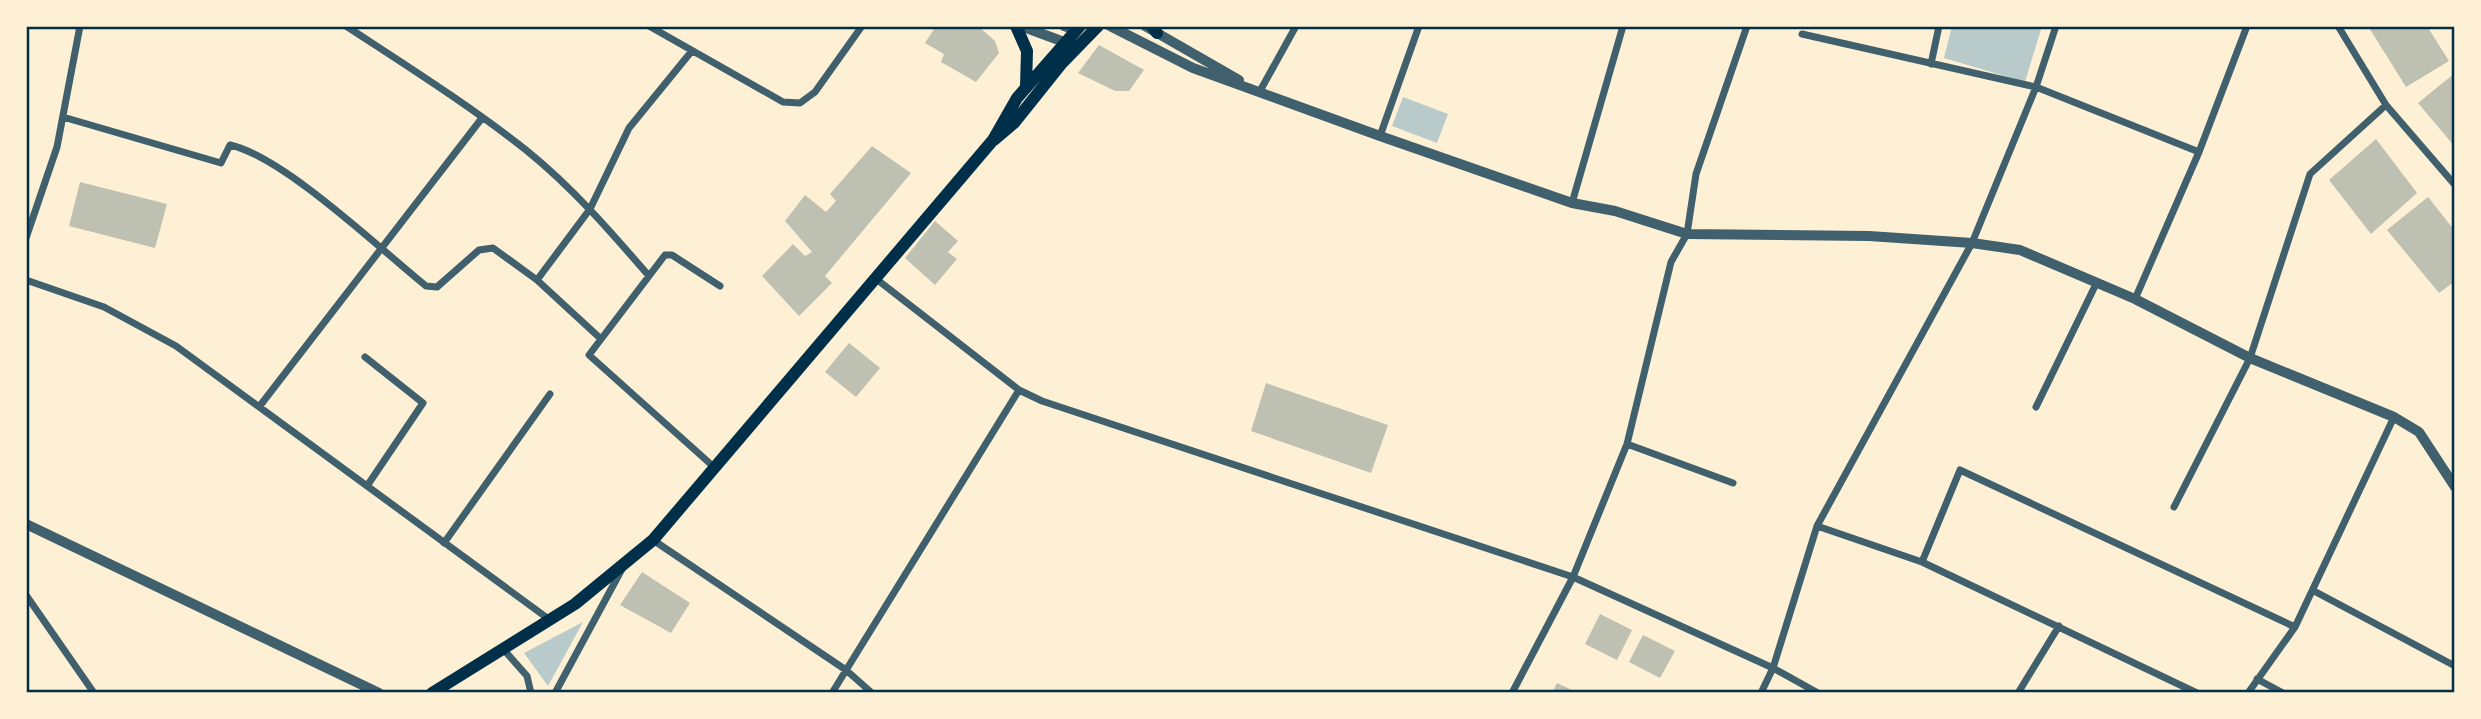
<svg xmlns="http://www.w3.org/2000/svg" width="2481" height="719" viewBox="0 0 2481 719" font-family="Roboto,sans-serif">
<style>
.green{fill:#b9caca}
.building{fill:#bec0b2}
.lines{fill:none;stroke-linecap:round;stroke-linejoin:round}
.minor{stroke:#3f606c;stroke-width:7}
.tertiary{stroke:#3f606c;stroke-width:10}
.secondary{stroke:#003049;stroke-width:12}
.neatline{fill:none;stroke:#003049;stroke-width:2.5}
</style>
<rect width="100%" height="100%" fill="#fdf0d5"/>
<path class="green" d="M1952,26H2042L2025,82L1944,58Z
M1403,97L1448,114L1437,143L1392,126Z
M583,622L548,686L524,653Z"/>
<path class="building" d="M936,26H978L995,41L999,53L976,82L941,62L944,54L925,43Z
M2368,26H2427L2449,61L2406,87Z
M1099,45L1144,70L1129,91H1115L1078,73Z
M2455,73V147L2418,103Z
M2376,139L2417,193L2371,234L2329,180Z
M872,146L911,173L825,276L832,283L799,316L762,276L793,244L805,256L812,252L785,221L805,195L826,212L836,201L830,194Z
M80,182L167,204L155,248L69,226Z
M2428,197L2455,231V281L2439,293L2387,230Z
M935,221L958,241L948,252L957,259L935,285L905,258Z
M849,343L880,368L856,397L825,372Z
M1266,383L1388,425L1371,473L1251,431Z
M642,572L690,603L671,633L620,605Z
M1600,614L1632,630L1617,660L1585,644Z
M1643,635L1675,651L1660,678L1629,662Z
M1557,683L1578,693H1552Z"/>
<g class="lines">
<path class="minor" d="M346,26C407,66 469,105 526,150C572,187 611,232 649,276
M649,26L783,102L800,103L815,92L862,26
M2338,26L2386,105L2455,185
M1802,34L2036,87L2199,152
M1931,64L1939,26
M1260,91L1296,26
M63,117L221,163L230,145C284,157 380,249 426,286L437,287L479,250L493,248L537,280
M1380,136L1419,26
M1572,203L1623,26
M26,238L57,147L80,26
M875,278L1019,390L1042,401L1573,577L1773,668L1818,693
M26,280L104,307L176,346L550,620
M2135,299L2199,152L2247,26
M601,339L537,280L590,209L629,128L691,52
M365,357L423,403L367,486
M259,407L482,118
M2036,407L2097,282
M1627,444L1733,483
M715,468L589,355L665,255H672L720,286
M2174,507L2250,358L2310,174L2386,105
M1817,526L1922,562L2197,693
M653,540L846,670L872,693
M444,543L550,394
M1922,562L1960,470L2295,627
M2314,591L2455,666
M26,595L94,693
M504,650L527,676L531,693
M2257,679L2283,693
M555,693L622,569
M832,693L1019,390
M1512,693L1573,577L1627,444L1671,262L1687,234L1696,174L1747,26
M1761,693L1773,668L1817,526L1972,243L2036,87L2056,26
M2018,693L2059,626
M2248,693L2295,627L2394,417"/>
<path class="tertiary" d="M1021,26L1064,42
M1064,26L1076,30
M1110,26L1193,68L1380,136L1572,203L1615,211L1687,234L1869,236L1972,243L2020,250L2135,299L2250,358L2394,417L2419,432L2455,487
M1145,26L1239,80
M26,524L379,693"/>
<path class="secondary" d="M1016,26L1027,51L1026,86
M1152,26L1157,33
M994,140L1014,123L1062,63L1098,26
M432,693L575,604L653,540L993,140L1017,98L1080,26"/>
</g>
<rect width="2481" height="719" fill="none" stroke="#fdf0d5" stroke-width="56"/>
<rect x="28" y="28" width="2425" height="663" class="neatline"/>
</svg>
